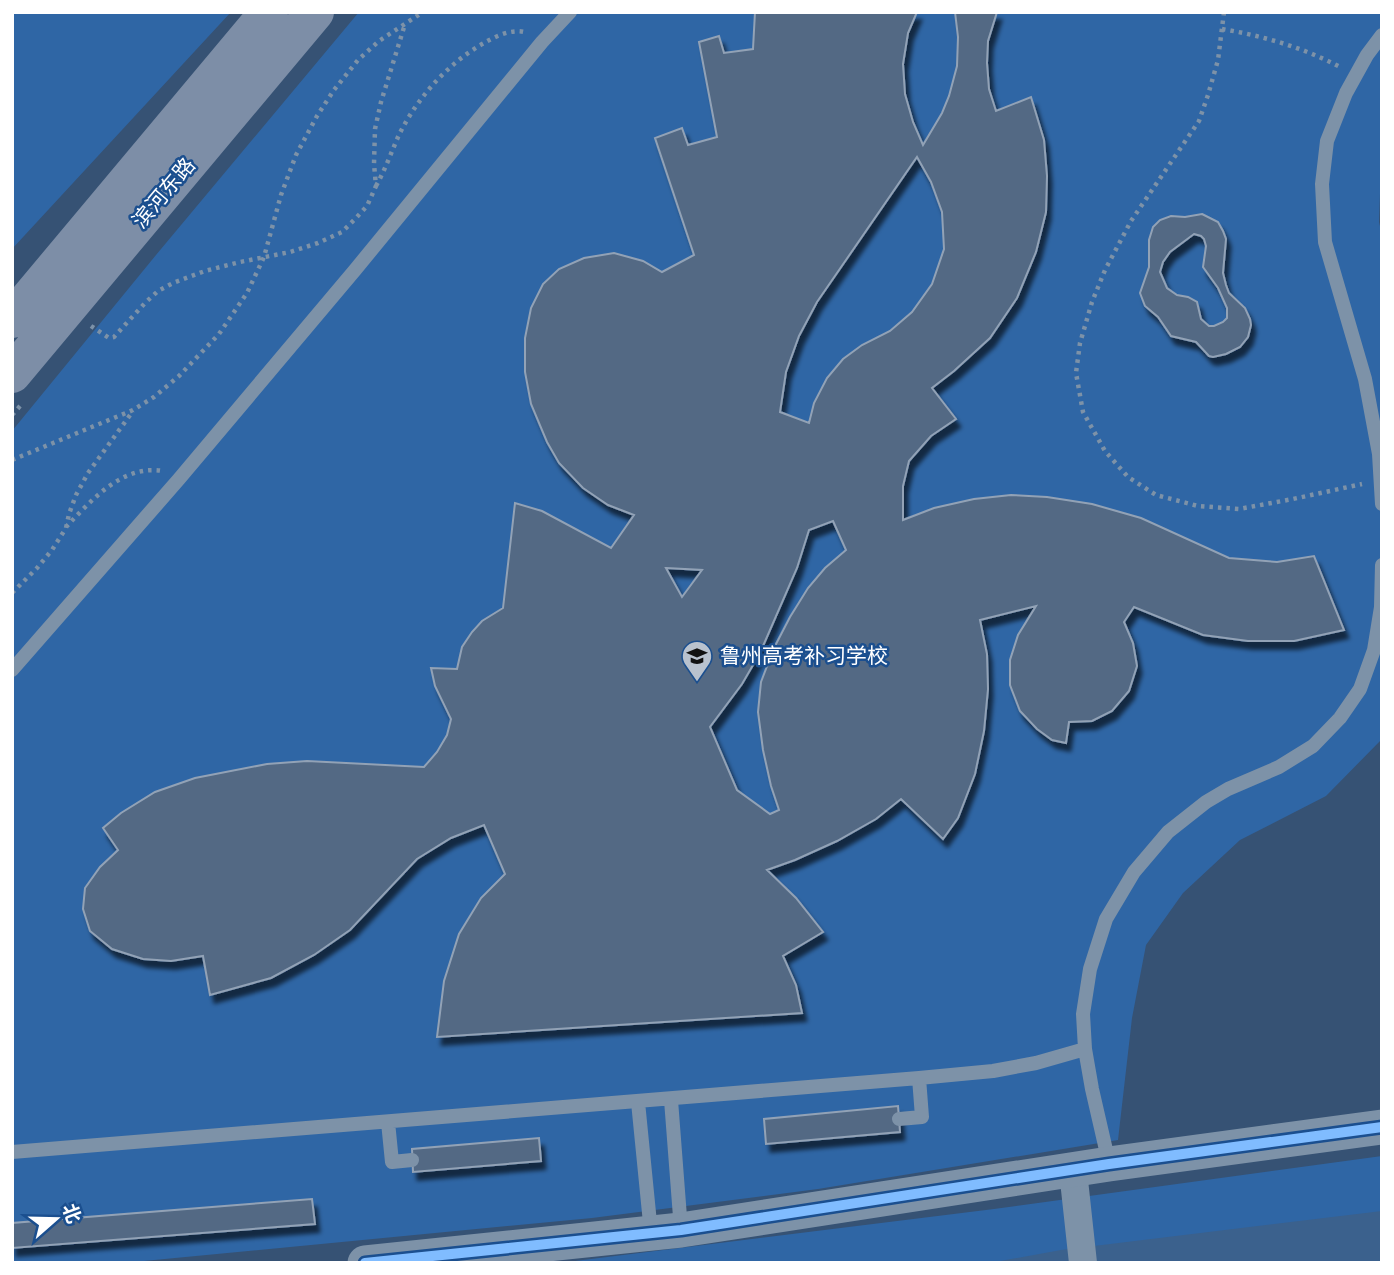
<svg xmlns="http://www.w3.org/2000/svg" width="1394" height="1275" viewBox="0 0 1394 1275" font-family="'Asap Condensed','Noto Sans SC',sans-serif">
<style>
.green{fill:#2f66a5}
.water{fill:#3b618d}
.building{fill:#526984;stroke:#92a2b6;stroke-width:2;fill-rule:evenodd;filter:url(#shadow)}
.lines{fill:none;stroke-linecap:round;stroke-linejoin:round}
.path{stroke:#7d92a8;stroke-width:4.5;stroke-dasharray:3.5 5;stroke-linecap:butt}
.service{stroke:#7d92a8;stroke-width:14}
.minor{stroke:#7d92a8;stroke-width:28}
.tertiary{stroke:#7d92a8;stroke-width:35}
.primary{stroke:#7d8ea7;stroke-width:38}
.cycleway-casing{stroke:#1b4f8f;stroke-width:15}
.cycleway{stroke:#80bcff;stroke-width:10}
.labels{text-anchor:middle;stroke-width:5;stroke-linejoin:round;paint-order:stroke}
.street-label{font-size:21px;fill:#fff;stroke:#1b4f8f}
.poi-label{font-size:21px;fill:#fff;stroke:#1b4f8f;text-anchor:start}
</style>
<defs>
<filter id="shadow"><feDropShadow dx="4.5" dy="8" stdDeviation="2" flood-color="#0009"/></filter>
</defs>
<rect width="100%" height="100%" fill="#365274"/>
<path class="green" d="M12,12H231L12,249Z
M359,12H1382V138L1379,222L1382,235V739L1326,796L1240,840L1183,893L1146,945L1132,1018L1118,1140L818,1189L592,1218L123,1263H12V431L156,255Z
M1382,1156V1263H559L994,1209Z"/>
<path class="water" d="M1382,1211V1263H989L1061,1250Z"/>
<path class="building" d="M755,12H917L908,33L903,64L905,94L913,122L923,145L942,113L949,96L957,66L958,37L955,12H997L988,41L987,63L989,89L996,111L1031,97L1044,140L1047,176L1046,212L1036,252L1017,298L990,338L954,371L932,388L956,419L931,436L909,461L903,486V520L934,508L974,499L1011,495L1047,497L1092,504L1141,518L1229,558L1277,562L1314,556L1344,630L1294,641H1248L1203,635L1134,607L1124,622L1133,643L1137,666L1129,691L1112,711L1092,721L1069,722L1066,743L1052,740L1037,729L1020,711L1010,685V660L1018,635L1036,606L980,620L987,654L988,689L984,731L975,774L958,818L943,839L901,799L876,819L837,841L795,860L767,870L796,898L823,932L783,956L796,985L802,1013L437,1037L444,981L459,934L481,898L505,874L484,825L451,838L417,859L350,930L314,955L271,978L210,995L203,956L171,961L143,959L112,949L90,931L83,909L85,888L100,867L118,850L103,828L121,813L155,792L195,778L267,764L307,761L424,767L437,752L447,735L451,719L435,686L431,668L457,669L462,647L472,632L482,621L503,608L515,503L542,511L611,548L634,515L608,505L583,488L559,463L547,442L531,404L525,372V338L531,308L543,284L559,269L584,258L614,253L643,261L662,272L694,255L655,138L682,128L688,145L717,137L699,42L719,36L724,53L753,49ZM917,157L931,182L942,212L944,249L932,284L912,312L890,331L862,345L843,359L827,378L814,403L809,423L780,412L786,372L799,336L817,302ZM833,521L846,550L825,568L808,588L790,617L774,648L761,682L758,712L763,750L771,786L779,810L770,814L737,790L710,727L742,684L760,653L797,568L809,530ZM666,568L702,570L682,597Z
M1202,214L1218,222L1223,231L1226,239L1223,273L1226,285L1229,293L1245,308L1250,319L1251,325L1248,337L1240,347L1226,354L1213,357L1209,356L1196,342L1171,336L1158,317L1145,306L1140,293L1149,267V240L1153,227L1160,220L1171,216L1185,217ZM1194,234L1201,236L1204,239L1206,246L1203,267L1218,288L1227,308V318L1223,322L1214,326H1209L1201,319L1197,302L1188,297L1177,295L1167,288L1160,272L1163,262L1170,252Z
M898,1106L900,1132L766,1144L764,1119Z
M539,1138L541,1161L413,1172L412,1149Z
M312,1199L315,1224L12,1248V1223Z"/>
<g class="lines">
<path class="path" d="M1224,12L1218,60L1208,95L1199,121L1131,221L1105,270L1092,302L1080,343L1076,373L1083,412L1105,451L1128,477L1156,495L1198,506L1239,509L1293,499L1362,484
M1222,29C1263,36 1302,47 1340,67
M376,186C385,170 391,153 398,137C416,99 448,63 484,43C496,36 511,29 524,32
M91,326L109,338L114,337L145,303L158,291L173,283L205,271L240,262L290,252L318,243L342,232L355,219L367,206L376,186L374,164L375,129L381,102L405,24
M12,415L21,405
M12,460L133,410L154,397L179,376L219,334L247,293L264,257L281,195L296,155L317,116L334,90L358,60L379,41L423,12
M66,527C91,501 122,464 163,471
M12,593L37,568L52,550L66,528L69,514L76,495L88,473L133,411"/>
<path class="service" d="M1382,35L1367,55L1346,93L1327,141L1322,184L1325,242L1365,379L1379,454L1382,504
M12,670L179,479L355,270L542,42L570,12
M671,1100L681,1230
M638,1102L651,1233
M899,1119L922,1117L919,1078
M388,1122L392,1162L412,1160
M12,1152L919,1078L993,1071L1036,1063L1085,1049
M1109,1163L1092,1089L1085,1049L1083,1014L1090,969L1106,919L1134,872L1168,832L1206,802L1228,789L1279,767L1313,746L1340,718L1360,689L1374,650L1381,607L1382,565"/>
<path class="minor" d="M1073,1171L1083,1263"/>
<path class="tertiary" d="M365,1263L681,1230L1109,1164L1382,1127"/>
<path class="primary" d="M12,319L269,12
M12,374L315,12"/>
<g class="cycleway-casing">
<path id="cycleway" d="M365,1263L681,1230L1109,1164L1382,1127"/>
</g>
<use href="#cycleway" class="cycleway"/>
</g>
<defs>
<g id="school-pin" transform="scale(1.575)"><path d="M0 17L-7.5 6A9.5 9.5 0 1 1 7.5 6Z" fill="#b9c2ce" stroke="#1b4f8f"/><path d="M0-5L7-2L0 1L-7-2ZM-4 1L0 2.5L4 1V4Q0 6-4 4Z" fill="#111"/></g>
</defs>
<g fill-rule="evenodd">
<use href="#school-pin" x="697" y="656"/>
</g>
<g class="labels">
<g class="street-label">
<text transform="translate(164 193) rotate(-50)" y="7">滨河东路</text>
</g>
<g class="poi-label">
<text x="720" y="663">鲁州高考补习学校</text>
</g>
</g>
<rect width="1394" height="1275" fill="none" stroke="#ffffff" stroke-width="28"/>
<g transform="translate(56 1219) rotate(70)" stroke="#1b4f8f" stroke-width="5" paint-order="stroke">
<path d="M0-5L12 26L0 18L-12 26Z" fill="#ffffff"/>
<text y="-10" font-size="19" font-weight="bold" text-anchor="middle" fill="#ffffff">北</text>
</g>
</svg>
